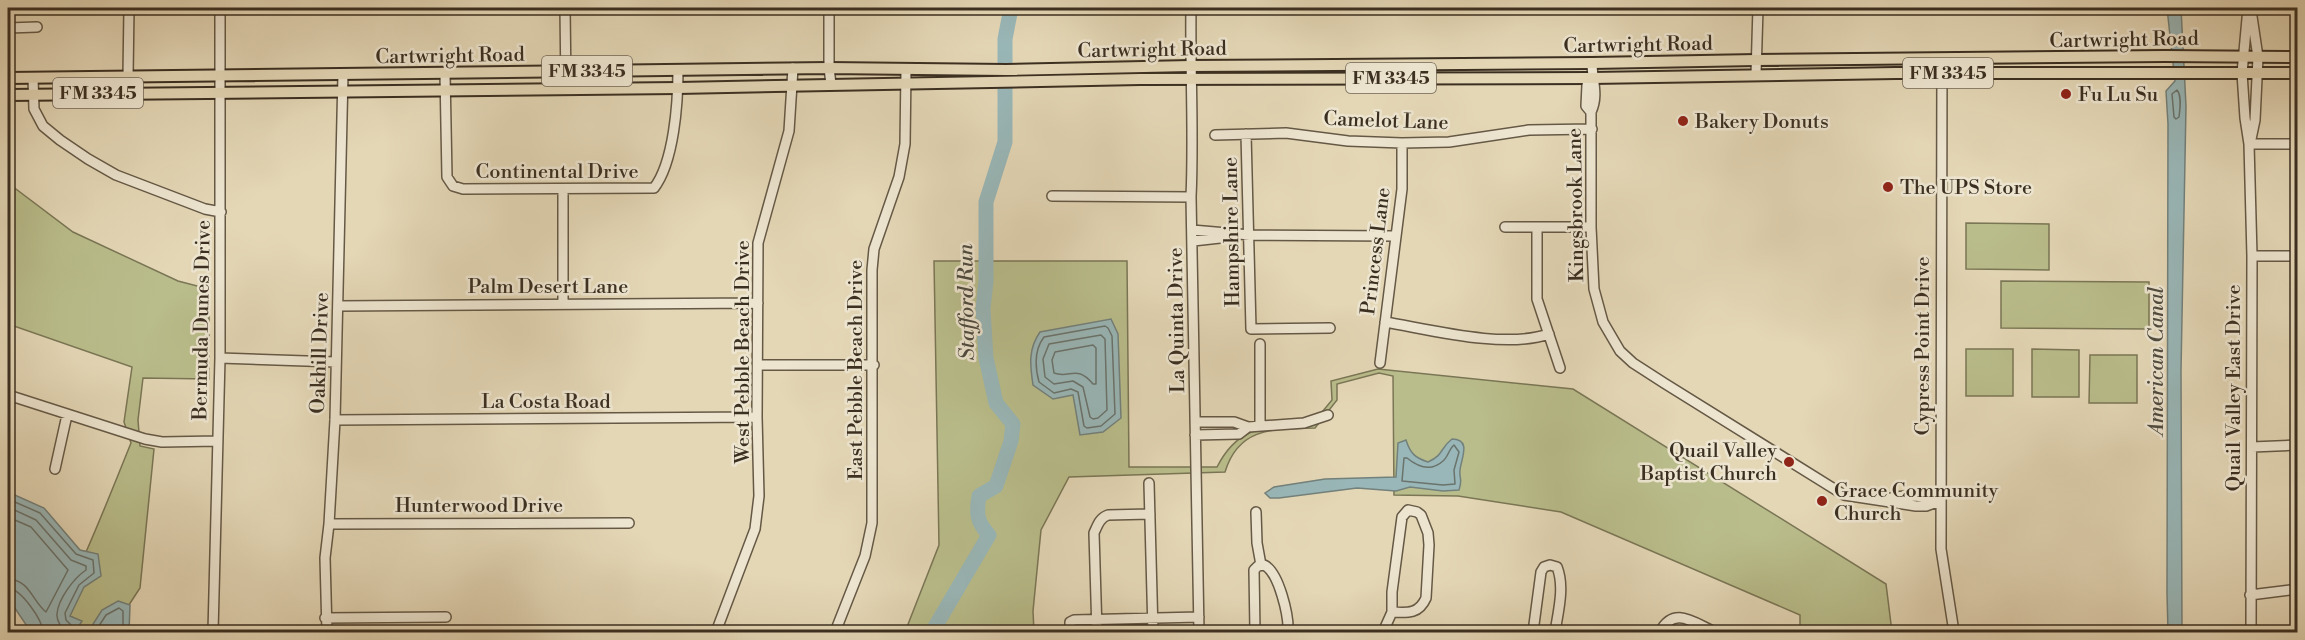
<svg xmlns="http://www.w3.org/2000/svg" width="2305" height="640" viewBox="0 0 2305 640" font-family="'Libre Bodoni',serif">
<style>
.green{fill:#b9bd8b;stroke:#7a7656;stroke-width:1.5}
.water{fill:#99b7b8;stroke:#73817c;stroke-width:1.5}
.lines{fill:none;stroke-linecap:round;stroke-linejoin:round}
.shore{stroke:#6a736c;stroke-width:1.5}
.river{stroke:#99b7b8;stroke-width:15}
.minor-casing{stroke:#655946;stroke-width:12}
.major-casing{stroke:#3b2f21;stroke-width:14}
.minor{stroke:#ede5d0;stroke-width:9}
.major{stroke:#e4d7b6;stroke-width:10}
.poi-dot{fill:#8f2418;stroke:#ede5d0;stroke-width:2}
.labels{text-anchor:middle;stroke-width:5;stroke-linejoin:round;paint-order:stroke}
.shield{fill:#ede5d0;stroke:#706656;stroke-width:1.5}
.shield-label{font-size:18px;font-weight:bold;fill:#3b2f21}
.street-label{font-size:20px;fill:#3b2f21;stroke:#ede5d0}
.poi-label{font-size:20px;fill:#3b2f21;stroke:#ede5d0;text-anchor:start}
.water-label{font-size:21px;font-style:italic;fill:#4e4a3f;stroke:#ede5d0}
</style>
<rect width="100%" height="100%" fill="#e4d7b6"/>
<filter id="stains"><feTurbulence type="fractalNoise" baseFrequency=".00333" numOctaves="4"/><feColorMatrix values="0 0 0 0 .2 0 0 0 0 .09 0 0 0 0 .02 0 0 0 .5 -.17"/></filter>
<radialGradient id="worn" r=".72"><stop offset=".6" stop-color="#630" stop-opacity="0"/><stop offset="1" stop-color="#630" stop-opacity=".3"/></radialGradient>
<path class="green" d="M8,183L73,232L178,281L209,289V379L143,378L138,420L140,446L154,449L140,588L121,617L122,632H46C80,573 105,507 131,443L124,422L132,367L8,324Z
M1966,223L2049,224V270L1966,269Z
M934,261H1127L1129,467H1217C1240,422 1269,428 1313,423L1332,400L1331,381L1378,369L1573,389L1886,584L1892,632H1800V615L1561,512L1458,496L1394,495L1393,376L1379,373L1337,384V400L1315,428C1275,429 1239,426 1225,472L1069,477L1041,530L1033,611L1034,632H905L939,545Z
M2001,281L2149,282V329L2001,328Z
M1966,349H2013V396H1966Z
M2032,349L2079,350V397H2032Z
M2090,355H2137V403H2089Z"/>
<path class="water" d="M2167,8H2181L2186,106L2181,371L2182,632H2168L2167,593L2168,124L2166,91L2175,81Z
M1111,319L1118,334L1121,418L1103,432L1080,435L1073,395L1053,399L1033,385C1030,365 1028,349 1040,332Z
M1452,439C1472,439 1461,459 1460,470C1459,480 1463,478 1459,490L1443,491L1410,487L1396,491L1357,488L1279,498H1270L1265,493L1274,487L1325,479L1396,477L1398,443L1406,440C1410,453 1415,458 1428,462C1444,455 1440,448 1452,439Z
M8,492L44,508L80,550L98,554L101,576L84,587L70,616L82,621L75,632H31L8,598Z
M118,601L130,605L129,632H88L102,610Z"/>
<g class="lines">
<path class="shore" d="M2177,90C2182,96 2180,109 2179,117L2176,119L2174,117L2172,94Z
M1105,326L1108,328L1112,336L1115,414L1101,426L1087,428L1084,426L1078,392L1071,389L1054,393L1039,382C1035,367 1034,350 1044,337Z
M1101,335L1105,339L1107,410L1098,418L1093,419L1090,417L1083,387L1073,381L1054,384L1045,377L1043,359L1049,344Z
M1093,345L1096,348V384H1093C1076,364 1070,379 1054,373L1052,360L1055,352Z
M1454,445L1459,452L1454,470L1455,484L1443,485L1402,481L1404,458H1407C1418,467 1431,472 1443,461C1448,457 1449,449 1454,445Z
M8,499L40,513L76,554L93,560L94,573L79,585L65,613L66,620L71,625L70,632
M8,507L36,520L71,560L86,566V570C74,578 58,599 57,614C56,622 62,625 63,632
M8,517L31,527L68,570L46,612C32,601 30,580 8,579
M8,588C21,589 42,619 43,632
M95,632L106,615L119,608L123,611V632"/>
<path class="river" d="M932,632L989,535C977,522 976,514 979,496L996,486L1011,441L1013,424L996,403L986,358L983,309L986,281V202L1005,142V39L1011,8"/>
<g class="minor-casing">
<path id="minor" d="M565,8L566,88
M829,8V68L831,84
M1191,8C1190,71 1194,134 1191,197L1199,632
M2248,8L2242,73L2245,118L2249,144L2252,256L2251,632
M8,28L37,27
M1942,59L1941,549L1954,632
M1592,63C1592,80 1599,95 1591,112V227L1594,289L1603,322L1620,351L1633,363L1664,383L1844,495L1916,506H1926L1940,501
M445,74L447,177L453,186L463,189L654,188C674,162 678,103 678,70
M1756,74L1758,8
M128,76L129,8
M33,78L34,109L43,126L60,140L88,159L116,175L205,209L221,212
M1591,112L1586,106L1587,85L1592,78
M1246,134L1251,329L1330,328
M1215,135L1286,133L1348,141L1402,143L1449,142L1529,130L1592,129
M2251,139L2255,120L2258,57L2251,10
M2249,144H2298
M563,189V304
M1052,196L1191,197
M1505,227H1591
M1537,227V299L1560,368
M1192,230L1250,235L1396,236
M1193,241L1229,237
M2252,256H2298
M339,306L758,303
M1385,322C1432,330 1504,349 1549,334
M1260,344V426
M220,358L336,362
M1380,363L1402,189V143
M759,365H874
M8,395L145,439L162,442L218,441
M335,420L757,417
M1195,422H1234L1248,427L1304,423L1328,415
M1195,435L1239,434L1248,427
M2252,447L2298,445
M55,469L67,415
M1149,483L1153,632
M1883,500C1902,494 1921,495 1940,501
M1256,512L1257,543L1261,565
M329,524L629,523
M2250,595L2298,589
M325,618L446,617
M213,632L220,358V8
M327,632L325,558L329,524L335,420L343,74
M716,632L755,529L759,496L757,417L758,243L789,131L793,68
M835,632L865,556L872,523V270L874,249L899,177L905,144L906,70
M1070,632V622L1074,620L1199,617
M1097,632L1094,533C1098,524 1100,518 1108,515L1150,514
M1255,632L1254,570L1258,566L1264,565C1279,572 1289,616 1288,632
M1383,632L1392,612V592L1402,517L1408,510L1417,512L1421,515L1428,533L1429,545L1426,598C1419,614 1408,613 1392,612
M1533,632L1541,572L1544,567L1550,565L1557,567C1565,587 1558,612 1555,632
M1660,632C1674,605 1694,623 1715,632"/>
</g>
<g class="major-casing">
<path id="major" d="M8,78L829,68L1006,70L1190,66L1592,63L1756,60L2165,56L2298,57
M8,95L678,88L1140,79L1592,78L1896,73H2298"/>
</g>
<use href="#minor" class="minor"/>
<use href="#major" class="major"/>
</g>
<g class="poi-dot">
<circle cx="2066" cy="94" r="6"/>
<circle cx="1683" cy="121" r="6"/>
<circle cx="1888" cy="187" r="6"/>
<circle cx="1789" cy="462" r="6"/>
<circle cx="1822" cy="501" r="6"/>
</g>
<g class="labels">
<g class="shield">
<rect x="542" y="56" width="90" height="30" rx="4.5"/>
<rect x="1903" y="58" width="90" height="30" rx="4.5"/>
<rect x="1346" y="63" width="90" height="30" rx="4.5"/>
<rect x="53" y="78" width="90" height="30" rx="4.5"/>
</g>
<g class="shield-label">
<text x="587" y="77">FM 3345</text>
<text x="1948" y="79">FM 3345</text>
<text x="1391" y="84">FM 3345</text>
<text x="98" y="99">FM 3345</text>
</g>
<g class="street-label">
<text transform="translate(2124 39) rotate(-1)" y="7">Cartwright Road</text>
<text transform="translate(1638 44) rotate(-1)" y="7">Cartwright Road</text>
<text transform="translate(1152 49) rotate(-1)" y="7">Cartwright Road</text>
<text transform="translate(450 55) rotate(-1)" y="7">Cartwright Road</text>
<text transform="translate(1386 120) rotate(2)" y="7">Camelot Lane</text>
<text x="557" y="178">Continental Drive</text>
<text transform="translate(1575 205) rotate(-91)" y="7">Kingsbrook Lane</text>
<text transform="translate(1231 232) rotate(-91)" y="7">Hampshire Lane</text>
<text transform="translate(1375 251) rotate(-83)" y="7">Princess Lane</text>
<text x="548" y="293">Palm Desert Lane</text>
<text transform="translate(201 320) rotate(-89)" y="7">Bermuda Dunes Drive</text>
<text transform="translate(1176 320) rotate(-91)" y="7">La Quinta Drive</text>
<text transform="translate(1922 346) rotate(-90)" y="7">Cypress Point Drive</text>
<text transform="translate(742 352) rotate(-90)" y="7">West Pebble Beach Drive</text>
<text transform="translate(319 353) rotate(-88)" y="7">Oakhill Drive</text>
<text transform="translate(855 370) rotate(-90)" y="7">East Pebble Beach Drive</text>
<text transform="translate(2233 388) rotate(-90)" y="7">Quail Valley East Drive</text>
<text x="546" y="408">La Costa Road</text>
<text x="479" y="512">Hunterwood Drive</text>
</g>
<g class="poi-label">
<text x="2078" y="101">Fu Lu Su</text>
<text x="1695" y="128">Bakery Donuts</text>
<text x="1900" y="194">The UPS Store</text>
<text x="1777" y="457" text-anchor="end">Quail Valley<tspan x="1777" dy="23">Baptist Church</tspan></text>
<text x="1834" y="497">Grace Community<tspan x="1834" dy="23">Church</tspan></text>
</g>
<g class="water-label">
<text transform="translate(966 302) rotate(-91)" y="7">Stafford Run</text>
<text transform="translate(2156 361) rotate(-90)" y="7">American Canal</text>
</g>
</g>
<rect width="2305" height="640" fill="none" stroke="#e4d7b6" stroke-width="30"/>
<rect x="9" y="9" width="2287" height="622" fill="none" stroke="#3b2f21" stroke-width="3"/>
<rect x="15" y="15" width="2275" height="610" fill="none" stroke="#3b2f21" stroke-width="1.5"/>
<rect width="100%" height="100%" filter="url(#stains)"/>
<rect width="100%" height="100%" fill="url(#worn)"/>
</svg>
